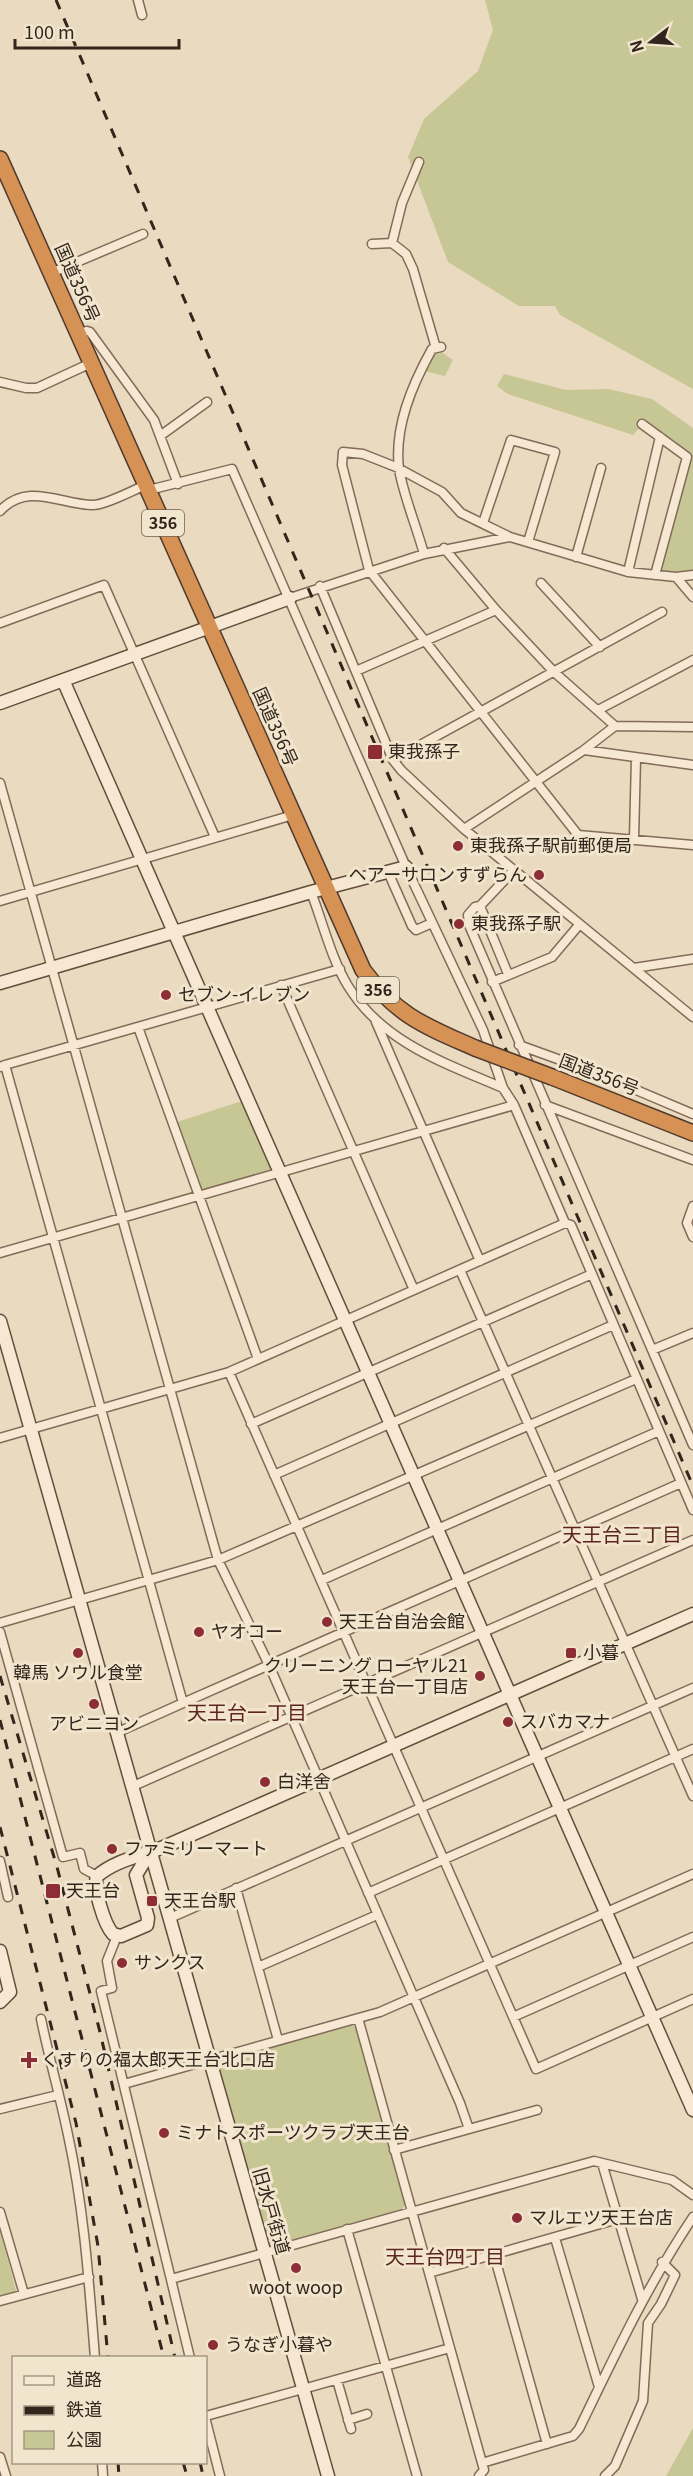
<svg xmlns="http://www.w3.org/2000/svg" width="693" height="2476" viewBox="0 0 693 2476" font-family="Georgia,'Noto Sans JP',serif">
<style>
.green{fill:#c6c794}
.lines{fill:none;stroke-linecap:round;stroke-linejoin:round}
.street-casing{stroke:#826b59;stroke-width:11}
.secondary-casing{stroke:#644d3c;stroke-width:15}
.highway-casing{stroke:#503a2d;stroke-width:18}
.street{stroke:#f6e8d2;stroke-width:8}
.secondary{stroke:#f6e8d2;stroke-width:12}
.highway{stroke:#d69254;stroke-width:15}
.rail{stroke:#32251c;stroke-width:3;stroke-dasharray:10 10;stroke-linecap:butt}
.highway-bridge-casing{stroke:#503a2d;stroke-width:18;stroke-linecap:butt}
.highway-bridge{stroke:#d69254;stroke-width:15}
.poi-dot{fill:#8d2d36;stroke:#f2e5ce;stroke-width:2}
.labels{text-anchor:middle;stroke-width:6;stroke-linejoin:round;paint-order:stroke}
.shield{fill:#f2e5ce;stroke:#6c5f51;stroke-width:1.5}
.shield-label{font-size:16px;font-weight:bold;fill:#32251c}
.street-label{font-size:18px;fill:#32251c;stroke:#f2e5ce}
.poi-label{font-size:18px;fill:#32251c;stroke:#f2e5ce;text-anchor:start}
.neighbourhood-label{font-size:20px;fill:#5c261e;stroke:#f2e5ce}
</style>
<rect width="100%" height="100%" fill="#eadabf"/>
<path class="green" d="M485,0H693V389L560,315L555,306H519L448,262L408,157L424,119L478,71L493,30Z
M436,348L453,360L445,376L420,370Z
M504,374L566,390L608,389L652,399L693,428V575H655L687,457L643,424L633,435L508,394L497,386Z
M242,1101L273,1171L201,1191L177,1122Z
M351,2025L356,2027L405,2205L402,2209L275,2245L269,2242L219,2066L222,2061Z
M0,2231L16,2290L14,2293L0,2298Z
M693,2428V2476H666Z"/>
<g class="lines">
<g class="street-casing">
<path id="street" d="M138,0L142,15
M392,243L402,203L419,162
M372,244L392,243L406,254L413,269L436,348
M51,273L143,234
M78,333L87,331L90,332L154,420L178,484
M0,382L26,388H37L91,363
M642,424L687,457L655,575
M160,436L207,402
M149,490L232,469L406,867L483,1030L503,1088L514,1105L565,1223L571,1225L693,1510
M0,511C28,481 61,505 93,505C106,505 133,490 146,485
M483,523L511,440L555,452L528,542
M444,548L496,610L554,672L615,726
M424,554C417,528 403,494 399,469C394,427 412,385 432,349L441,347
M576,557L601,468
M628,572L660,437
M676,577L693,575
M541,583L600,647
M320,586L393,760L401,770L464,829L693,1017
M693,597L676,577L628,572L510,537L461,513L442,492L396,467L363,454L343,452L342,465L369,570L578,835L693,845
M290,598L424,554L509,537
M0,623L104,585L215,837
M356,671L496,610
M598,710L693,660
M584,750L693,765
M393,760L662,612
M0,783L218,1560L269,1665L460,2103L469,2129L394,2150
M464,829L584,750L615,726L693,727
M634,839L636,758
M513,871L480,906L475,907L468,915L469,925L693,1445
M388,872L412,926L416,930L432,923
M311,892C323,923 331,958 348,986C383,1043 445,1063 503,1088
M0,901L293,815
M480,906L508,974
M634,968L693,959
M492,982L552,957L579,925
M281,985L414,1290
M376,1022L480,1261
M138,1027L258,1359
M519,1045L596,1073L693,1114
M5,1065L340,969
M0,1067L5,1065L183,1703L116,1733
M545,1105L693,1160
M693,1206L687,1223L693,1237
M0,1253L514,1105
M460,1270L693,1796
M652,1350L693,1333
M229,1372L536,2069L693,1999
M251,1424L592,1274
M0,1438L229,1372L565,1223
M274,1475L613,1325
M322,1580L659,1431
M0,1623L218,1560L636,1379
M0,1632L63,1857L80,1853L84,1869L97,1876
M183,1703L681,1483
M131,1787L693,1540
M0,1861L8,1897
M236,1888L278,2040
M368,1893L693,1749
M170,1918L693,1688
M117,1936L107,1961L112,1988L101,1991L190,2358
M258,1967L377,1915
M513,2017L693,1937
M358,2018L484,2470L479,2476
M41,2019C49,2058 60,2096 68,2135C84,2208 89,2283 95,2358
M124,2084L380,2012L693,1874
M0,2109L58,2095
M469,2129L537,2110
M602,2163L642,2299
M0,2212L24,2294
M347,2229L417,2476
M555,2238L599,2387
M494,2255L547,2444
M429,2273L618,2219
M171,2279L594,2161L672,2180L693,2195
M0,2301L89,2277
M337,2380L351,2429
M206,2416L450,2348
M348,2420L367,2414
M206,2421L220,2476
M0,2457L6,2476
M102,2462L103,2476
M482,2463L573,2436L579,2429C615,2355 647,2286 693,2217
M605,2476L615,2466L643,2401L648,2323L661,2304L675,2275L662,2262"/>
</g>
<g class="secondary-casing">
<path id="secondary" d="M63,680L693,2110
M0,703L290,598
M0,983L311,892L406,867
M0,1321L328,2476
M150,1852L136,1875L148,1918L147,1925L121,1936L113,1934C104,1924 93,1888 97,1876C117,1859 143,1856 166,1846L693,1614
M0,1951L10,1992L0,2002"/>
</g>
<g class="highway-casing">
<path id="highway" d="M0,159L363,970C397,1016 425,1026 475,1048
M552,1077L693,1133"/>
</g>
<use href="#street" class="street"/>
<use href="#secondary" class="secondary"/>
<use href="#highway" class="highway"/>
<path class="rail" d="M56,0L693,1486
M0,1676L57,1867L100,2032L175,2358
M0,1720L164,2358
M0,1827L76,2123L98,2246L108,2358
M118,2462L119,2476
M183,2462L187,2476
M200,2462L203,2476"/>
<g class="highway-bridge-casing">
<path id="highway-bridge" d="M475,1048L552,1077"/>
</g>
<use href="#highway-bridge" class="highway-bridge"/>
</g>
<g class="poi-dot">
<rect x="367" y="744" width="16" height="16" rx="3"/>
<circle cx="458" cy="846" r="6"/>
<circle cx="539" cy="875" r="6"/>
<circle cx="459" cy="924" r="6"/>
<circle cx="166" cy="995" r="6"/>
<circle cx="327" cy="1622" r="6"/>
<circle cx="199" cy="1632" r="6"/>
<circle cx="78" cy="1653" r="6"/>
<rect x="565" y="1647" width="12" height="12" rx="3"/>
<circle cx="480" cy="1676" r="6"/>
<circle cx="94" cy="1704" r="6"/>
<circle cx="508" cy="1722" r="6"/>
<circle cx="265" cy="1782" r="6"/>
<circle cx="112" cy="1849" r="6"/>
<rect x="45" y="1883" width="16" height="16" rx="3"/>
<rect x="146" y="1895" width="12" height="12" rx="3"/>
<circle cx="122" cy="1963" r="6"/>
<path d="M26 2051h6v6h6v6h-6v6h-6v-6h-6v-6h6z"/>
<circle cx="164" cy="2133" r="6"/>
<circle cx="517" cy="2218" r="6"/>
<circle cx="296" cy="2268" r="6"/>
<circle cx="213" cy="2345" r="6"/>
</g>
<g class="labels">
<g class="shield">
<rect x="142" y="510" width="42" height="26" rx="4.5"/>
<rect x="357" y="977" width="42" height="26" rx="4.5"/>
</g>
<g class="shield-label">
<text x="163" y="529">356</text>
<text x="378" y="996">356</text>
</g>
<g class="street-label">
<text transform="translate(77 283) rotate(66)" y="6">国道356号</text>
<text transform="translate(275 727) rotate(66)" y="6">国道356号</text>
<text transform="translate(599 1075) rotate(21)" y="6">国道356号</text>
<text transform="translate(271 2211) rotate(74)" y="6">旧水戸街道</text>
</g>
<g class="poi-label">
<text x="388" y="758">東我孫子</text>
<text x="470" y="852">東我孫子駅前郵便局</text>
<text x="527" y="881" text-anchor="end">ヘアーサロンすずらん</text>
<text x="471" y="930">東我孫子駅</text>
<text x="178" y="1001">セブン-イレブン</text>
<text x="339" y="1628">天王台自治会館</text>
<text x="211" y="1638">ヤオコー</text>
<text x="583" y="1659">小暮</text>
<text x="468" y="1672" text-anchor="end">クリーニング ローヤル21<tspan x="468" dy="21">天王台一丁目店</tspan></text>
<text x="78" y="1679" text-anchor="middle">韓馬 ソウル食堂</text>
<text x="520" y="1728">スバカマナ</text>
<text x="94" y="1730" text-anchor="middle">アビニヨン</text>
<text x="277" y="1788">白洋舍</text>
<text x="124" y="1855">ファミリーマート</text>
<text x="66" y="1897">天王台</text>
<text x="164" y="1907">天王台駅</text>
<text x="134" y="1969">サンクス</text>
<text x="41" y="2066">くすりの福太郎天王台北口店</text>
<text x="176" y="2139">ミナトスポーツクラブ天王台</text>
<text x="529" y="2224">マルエツ天王台店</text>
<text x="296" y="2294" text-anchor="middle">woot woop</text>
<text x="225" y="2351">うなぎ小暮や</text>
</g>
<g class="neighbourhood-label">
<text x="622" y="1542">天王台三丁目</text>
<text x="247" y="1720">天王台一丁目</text>
<text x="445" y="2264">天王台四丁目</text>
</g>
</g>
<rect x="12" y="2356" width="195" height="108" fill="#f2e5ce" stroke="#a59887" stroke-width="1.5"/>
<rect x="24" y="2376" width="30" height="9" fill="#f6e8d2" stroke="#a59887" stroke-width="1.5"/>
<text x="66" y="2386" font-size="18" fill="#32251c">道路</text>
<rect x="24" y="2406" width="30" height="9" fill="#32251c" stroke="#a59887" stroke-width="1.5"/>
<text x="66" y="2416" font-size="18" fill="#32251c">鉄道</text>
<rect x="24" y="2431" width="30" height="18" fill="#c6c794" stroke="#a59887" stroke-width="1.5"/>
<text x="66" y="2446" font-size="18" fill="#32251c">公園</text>
<g transform="translate(651 42) rotate(253)" stroke="#f2e5ce" stroke-width="4.5" paint-order="stroke">
<path d="M0-4.5L10 22L0 15L-10 22Z" fill="#32251c"/>
<text y="-9" font-size="16" font-weight="bold" text-anchor="middle" fill="#32251c">N</text>
</g>
<path d="M15 39v9h164v-9" fill="none" stroke="#32251c" stroke-width="3"/>
<text x="24" y="39" font-size="18" fill="#32251c" stroke="#f2e5ce" stroke-width="4.5" paint-order="stroke">100 m</text>
</svg>
